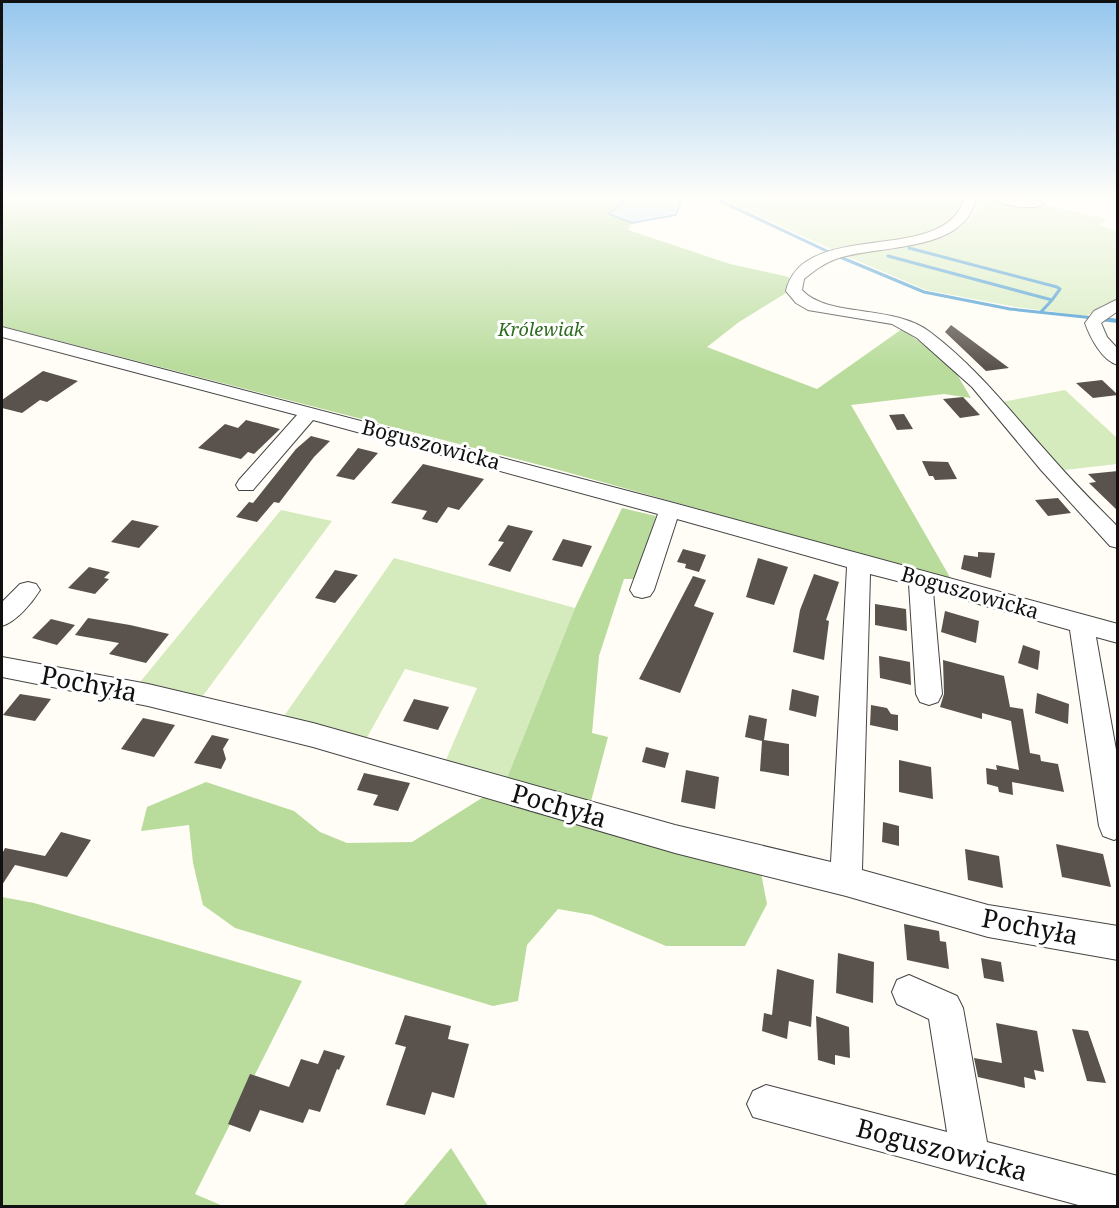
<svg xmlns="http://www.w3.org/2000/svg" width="1119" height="1208" viewBox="0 0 1119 1208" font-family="'Noto Serif',serif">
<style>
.green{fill:#d5ebbd}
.forest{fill:#b9dc9c}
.water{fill:#b9e0f7;stroke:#3f96cf;stroke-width:1.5}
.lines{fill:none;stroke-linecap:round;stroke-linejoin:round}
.stream-far1{stroke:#3f96cf;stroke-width:3}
.stream{stroke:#3f96cf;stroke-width:4}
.building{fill:#5a524d}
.minor-casing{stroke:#444;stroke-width:2}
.minor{fill:#fff;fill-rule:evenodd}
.labels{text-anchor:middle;stroke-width:6;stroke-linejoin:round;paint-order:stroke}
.far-park-label{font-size:18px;font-style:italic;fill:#2f6b1f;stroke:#fff}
.street-label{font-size:21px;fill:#111;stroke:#fff}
.near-street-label{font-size:26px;fill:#111;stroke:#fff}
</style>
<rect width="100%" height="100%" fill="#fffdf5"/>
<path class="green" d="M720,198H963L964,200L952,220L937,230L910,237L833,250Z
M975,198L1054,207L1107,219L1099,225L1117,231V300L1102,305L1087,316L1016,307L926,290L844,255L928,240L963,226L978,208Z
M1065,390L1117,438V464L1056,471L1002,402Z
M281,510L332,521L202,697L136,687Z
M394,558L575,608L507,778L445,762L477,688L405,669L365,741L282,719Z"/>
<path class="forest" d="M2,198H629L609,213L632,223L628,230L730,264L789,277L791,290L739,322L707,347L817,389L902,329L952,366L971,398L944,394L851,405L951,579L559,470L2,326Z
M622,508L656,516L636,579H624L599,656L592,733L608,737L590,805L507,778L575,608Z
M206,782L294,811L320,832L347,843L412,842L485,796L761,873L767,904L745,946H666L592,915L558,909L527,945L518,1001L493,1006L235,928L203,905L193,863L189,825L141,831L147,807Z
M2,897L34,903L302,981L195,1194L223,1206H2Z
M451,1148L488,1206H403Z"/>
<path class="water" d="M629,198H676L681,201L676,215L632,223L609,214Z"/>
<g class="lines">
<path class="stream-far1" d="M714,198L831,253
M909,248L1057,287L1060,289L1052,300
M888,256L1052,300L1041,312
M840,257L924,292L1010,309L1113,320"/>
<path class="stream" d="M1100,319L1118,321"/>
</g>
<path class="building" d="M951,325L1009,368L986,371L945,332Z
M43,371L78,381L47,402L40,400L22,413L2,408V400Z
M1102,380L1118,395L1093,398L1076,383Z
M963,397L980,415L960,418L943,399Z
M904,414L913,429L897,430L889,415Z
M246,420L280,429L254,454L248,452L241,459L198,448L225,424L238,428Z
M311,436L330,441L314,457L279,503L274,502L257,522L236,517L249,502L253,503L296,449Z
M358,448L378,453L354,480L336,476Z
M922,461L948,462L957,479L935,480L933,476H929Z
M423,464L464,474L484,479L459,510L448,507L437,523L422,519L427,511L391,503Z
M1118,471V511L1089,483L1096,482L1088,474Z
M1058,498L1071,513L1048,516L1035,500Z
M132,520L159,526L139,548L111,542Z
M508,525L533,531L510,572L488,565L504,542L498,541Z
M563,539L592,546L582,567L552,560Z
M683,549L706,555L699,572L685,568L686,564L677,562Z
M978,552L995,553L991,578L961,569L964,555L978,557Z
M758,558L788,567L774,605L746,597Z
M89,567L110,572L104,578L109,579L95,594L68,588Z
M335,570L358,575L335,603L315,598Z
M814,574L839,582L826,620L829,621L824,660L793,652L800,610Z
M693,576L706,580L694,606L714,613L680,693L639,679Z
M875,604L906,609L907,631L875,625Z
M945,611L979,621L976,643L941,632Z
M88,618L130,625L169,634L146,663L109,654L119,643L75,635Z
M51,619L75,625L57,645L32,638Z
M1023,645L1040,651L1038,670L1018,663Z
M879,656L910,662L911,685L880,678Z
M943,660L1004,676L1010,707L1023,709L1030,753L1040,755L1041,761L1058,764L1064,792L1012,782L1013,795L999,792L998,787L987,784L986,768L997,770L996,765L1019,770L1011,721L982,713V719L940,707L944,694Z
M792,689L819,696L816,717L789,710Z
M1037,693L1069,704L1068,724L1035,713Z
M20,694L51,699L35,721L3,715Z
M414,699L449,707L438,730L403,721Z
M871,705L887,708L891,714L898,715V731L870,725Z
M749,715L767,719L764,740L789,744V776L760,771L762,741L745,737Z
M143,718L175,725L154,757L121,749Z
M212,735L229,739L223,749L226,759L221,769L194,763Z
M646,747L669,753L665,768L642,762Z
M899,760L931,767L933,799L899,792Z
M686,770L719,777L715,809L681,802Z
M364,773L410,783L398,811L373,805L378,795L357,790Z
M883,822L899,826V846L882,842Z
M61,832L91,840L67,877L15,865L2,885V854L5,848L45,856Z
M1056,844L1103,854L1111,887L1062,877Z
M965,849L999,856L1003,888L968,880Z
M904,924L939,931L940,941L946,942L949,969L907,960Z
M838,953L874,962L873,1003L836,993Z
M981,958L1001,962L1004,982L984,978Z
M777,969L814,980L811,1027L789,1021L787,1039L762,1031L764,1013L772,1015Z
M405,1015L451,1026L448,1039L469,1044L454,1098L432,1092L425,1115L386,1105L406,1047L395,1044Z
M816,1016L849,1027L850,1058L835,1055V1065L818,1060Z
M996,1023L1037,1031L1044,1072L1034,1070L1036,1080L1024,1077L1025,1088L978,1077L974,1058L1002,1063Z
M1072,1029L1088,1031L1106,1083L1087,1081Z
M324,1050L345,1056L339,1070L337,1069L320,1112L309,1109L303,1123L260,1110L250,1132L228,1124L250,1074L289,1087L301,1059L318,1064Z"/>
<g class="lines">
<g class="minor-casing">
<path id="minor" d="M964,198H976C965,254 878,244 836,259C824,263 814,271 804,279L802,290C827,318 894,304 930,332C978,368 1014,416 1054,460C1074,483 1096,505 1118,527V548L1110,546L1041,470L972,387L917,338L892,324L808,310L796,303L786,291C803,217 947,267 964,198Z
M991,198L1041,201L1043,204C1034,211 999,205 991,198Z
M1118,299V311L1101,323L1107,337L1118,349V365C1102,361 1090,337 1085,323L1094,311Z
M2,327L670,502L1118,624V643L1096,637L1118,761V838L1114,840L1103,836L1099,826L1070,630L933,591L942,694L938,702L929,705L920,702L916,694L909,584L870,574L862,870L988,905L1118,926V960L988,937L846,896L675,853L313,747L148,706L2,677V657L148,684L313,723L675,825L831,862L847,567L677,519L654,590L650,596L642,598L634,596L630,590L658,514L313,420L253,490H239L236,485L239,480L297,415L2,337Z
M28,582L36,584L40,590C32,603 16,622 2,626V602L20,584Z
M909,975L957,996L963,1008L987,1142L1118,1176V1206H1082L753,1117L747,1104L753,1091L766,1085L947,1132L929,1019L897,1004L892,992L897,980Z"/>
</g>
<use href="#minor" class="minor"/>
</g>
<linearGradient id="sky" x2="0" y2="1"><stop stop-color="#95c6ee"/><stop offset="0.54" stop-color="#fffefa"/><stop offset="1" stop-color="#fffefa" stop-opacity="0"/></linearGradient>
<rect width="1119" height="367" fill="url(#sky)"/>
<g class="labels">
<g class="far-park-label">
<text x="541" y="336">Królewiak</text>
</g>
<g class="street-label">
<text transform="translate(431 445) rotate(15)" y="7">Boguszowicka</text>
<text transform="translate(970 593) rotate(16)" y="7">Boguszowicka</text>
</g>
<g class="near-street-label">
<text transform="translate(89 684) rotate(11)" y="9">Pochyła</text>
<text transform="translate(559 806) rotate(16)" y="9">Pochyła</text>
<text transform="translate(1030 927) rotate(11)" y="9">Pochyła</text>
<text transform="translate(942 1150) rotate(15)" y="9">Boguszowicka</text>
</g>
</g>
<rect width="1119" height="1208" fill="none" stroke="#111111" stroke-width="6"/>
</svg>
